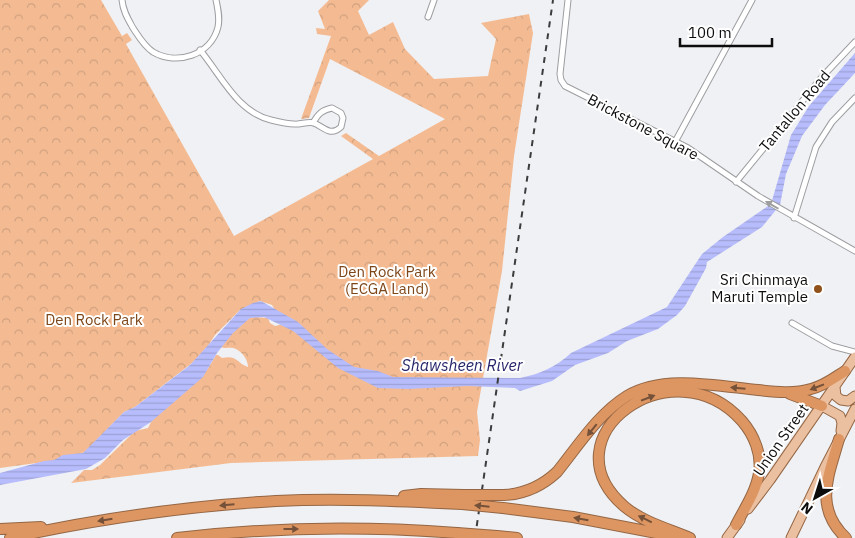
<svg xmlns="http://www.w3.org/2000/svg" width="855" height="538" viewBox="0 0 855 538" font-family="'IBM Plex Sans',sans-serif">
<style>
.park{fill:url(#park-crowns)}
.water{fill:url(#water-rules)}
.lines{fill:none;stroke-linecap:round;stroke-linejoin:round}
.street-casing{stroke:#9d9ea1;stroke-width:7}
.primary-casing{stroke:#946644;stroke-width:11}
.highway-casing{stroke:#946644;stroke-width:12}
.street{stroke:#fff;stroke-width:5}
.primary{stroke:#ebc0a1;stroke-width:9}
.highway{stroke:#dd9662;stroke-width:10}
.rail{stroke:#3c3c3d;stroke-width:2;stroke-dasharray:6 6;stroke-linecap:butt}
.highway-bridge-casing{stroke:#946644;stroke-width:12;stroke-linecap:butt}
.highway-bridge{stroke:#dd9662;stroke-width:10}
.oneway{fill:#9e9e9e}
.oneway2{fill:#745138}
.poi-dot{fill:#91511b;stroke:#fff;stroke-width:2}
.labels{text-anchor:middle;stroke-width:4;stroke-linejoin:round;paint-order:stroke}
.street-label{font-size:15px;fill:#0c0c0d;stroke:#fff}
.park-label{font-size:15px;fill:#7e471a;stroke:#fff}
.poi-label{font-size:15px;fill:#0c0c0d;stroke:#fff;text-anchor:end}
.water-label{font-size:16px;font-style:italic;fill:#28246a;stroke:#fff}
</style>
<defs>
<pattern id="park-crowns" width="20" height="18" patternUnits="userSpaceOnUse" patternTransform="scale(1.25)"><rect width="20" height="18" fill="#f4bb93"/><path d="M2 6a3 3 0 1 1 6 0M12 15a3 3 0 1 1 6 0" fill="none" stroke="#d0a07e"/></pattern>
<pattern id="water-rules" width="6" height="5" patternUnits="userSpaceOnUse" patternTransform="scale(1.25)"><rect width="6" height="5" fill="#b7bdfc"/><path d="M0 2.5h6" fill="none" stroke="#9ca1d7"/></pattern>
</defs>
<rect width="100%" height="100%" fill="#f0f1f4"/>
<path class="park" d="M0,0H101L122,36L127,33L132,40L126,44L234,236L373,159L341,136L346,133L379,156L445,119L330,59L309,118L301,119L331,36L317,34L316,28L325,29L318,11L329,0H369L358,11L369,35L393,22L405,49L434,79L488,76L496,39L481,23L529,14L533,33L514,156L502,271L477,412L480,440L478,456L231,463L71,483L84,470H92L100,465L135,431L148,428L153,418L165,409L194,384L209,367L216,355H218L222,358C238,355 236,363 248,367C248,359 241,350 233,348C229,347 225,349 221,347L223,343L247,317C255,316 261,318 268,318L270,323L275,326L283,324L272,305L260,301L240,310L215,335L208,346L192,363L135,407L124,412L85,452L59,460L0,468Z"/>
<path class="water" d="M855,53V73L825,105L802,136L786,174L780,205L762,227L707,262L706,268L685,306L677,315L658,329L627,341L608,353L575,365L552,381L520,391L515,388L467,386L408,389L378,388L338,368L293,331L264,317L250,318L233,333L217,353L203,377L151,422L123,440L105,458L86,469L0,485V473L44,461L54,460L63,455L83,453L124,412L135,407L190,365L241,309L253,303L261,301L298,322L327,349L354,367L378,371L393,377L520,378C540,374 556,367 571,353L667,307L702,254L723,237L771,204L791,135L809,106Z"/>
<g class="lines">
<g class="street-casing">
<path id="street" d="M122,0C123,11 128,19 133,28C139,37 144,46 153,52C177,66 211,55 218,27C220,18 218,9 216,0
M568,0L560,74L561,80L565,86L688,148L758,196L855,251
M428,17L434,0
M200,50C221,75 237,112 271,120C279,122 287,124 294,124C300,125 308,121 314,123C324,127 330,137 341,127L343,118L341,113L332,108C322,110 318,114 313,123
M675,142L752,0
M736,182L822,77L855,42
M794,218L816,147L832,122L855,98
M792,323L832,346L855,352"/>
</g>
<g class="primary-casing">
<path id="primary" d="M835,387L836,396L841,400L848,401L855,396
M822,406L840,416L842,423L841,431
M748,509L770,480L855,357
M727,538L740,520
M791,538L826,465L855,409"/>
</g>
<g class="highway-casing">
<path id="highway" d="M790,394L822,406
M839,439C829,475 813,507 846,538
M504,495C525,494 542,486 557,472C578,446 598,414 627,396C663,374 718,386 758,390C776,392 794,394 811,389C824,386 834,378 845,371
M404,496L421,494L464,495
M503,508L573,517L677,537
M0,529L41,527
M497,536L517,538
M10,538C97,519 186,506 276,501C338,498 400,501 462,504
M177,538C270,527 363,526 457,533
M690,538C669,529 643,522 625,507C543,437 673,343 742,421C754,435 762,454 759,473C756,492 744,509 736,525"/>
</g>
<use href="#street" class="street"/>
<use href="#primary" class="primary"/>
<use href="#highway" class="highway"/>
<path class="rail" d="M475,538L553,0"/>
<g class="highway-bridge-casing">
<path id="highway-bridge" d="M464,495H504
M462,504L503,508
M457,533L497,536"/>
</g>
<use href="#highway-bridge" class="highway-bridge"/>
</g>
<defs><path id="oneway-solid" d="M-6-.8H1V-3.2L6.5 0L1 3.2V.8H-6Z" transform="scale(1.25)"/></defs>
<use class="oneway" href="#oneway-solid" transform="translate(772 205) rotate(-150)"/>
<g class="oneway2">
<use href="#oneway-solid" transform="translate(817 387) rotate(159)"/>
<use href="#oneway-solid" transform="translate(738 388) rotate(-175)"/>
<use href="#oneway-solid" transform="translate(648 398) rotate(-21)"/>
<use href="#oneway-solid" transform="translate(592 430) rotate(129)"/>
<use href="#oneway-solid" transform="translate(227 505) rotate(175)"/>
<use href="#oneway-solid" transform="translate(482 506) rotate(-174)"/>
<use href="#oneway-solid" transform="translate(581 519) rotate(-170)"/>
<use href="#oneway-solid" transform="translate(645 519) rotate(-154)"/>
<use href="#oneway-solid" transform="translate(105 520) rotate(171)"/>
<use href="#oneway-solid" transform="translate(291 529)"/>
</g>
<circle class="poi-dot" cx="818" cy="289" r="5"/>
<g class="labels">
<g class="street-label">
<text transform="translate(795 111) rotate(-50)" y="5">Tantallon Road</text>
<text transform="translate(643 127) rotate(28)" y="5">Brickstone Square</text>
<text transform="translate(781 440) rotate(-55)" y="5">Union Street</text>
</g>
<g class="park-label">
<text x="387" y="277">Den Rock Park<tspan x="387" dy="17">(ECGA Land)</tspan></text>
<text x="94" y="325">Den Rock Park</text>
</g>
<g class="poi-label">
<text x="808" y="285">Sri Chinmaya<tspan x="808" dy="17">Maruti Temple</tspan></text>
</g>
<g class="water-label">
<text x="462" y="371">Shawsheen River</text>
</g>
</g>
<g transform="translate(815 498) rotate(219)" stroke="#ffffff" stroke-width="4" paint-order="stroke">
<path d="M0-4L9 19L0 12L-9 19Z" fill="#0c0c0d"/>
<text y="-8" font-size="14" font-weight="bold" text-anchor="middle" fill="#0c0c0d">N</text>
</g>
<path d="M680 38v8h92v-8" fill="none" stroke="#0c0c0d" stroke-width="2.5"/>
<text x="688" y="38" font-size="15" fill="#0c0c0d" stroke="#ffffff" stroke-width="4" paint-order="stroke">100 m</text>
</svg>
